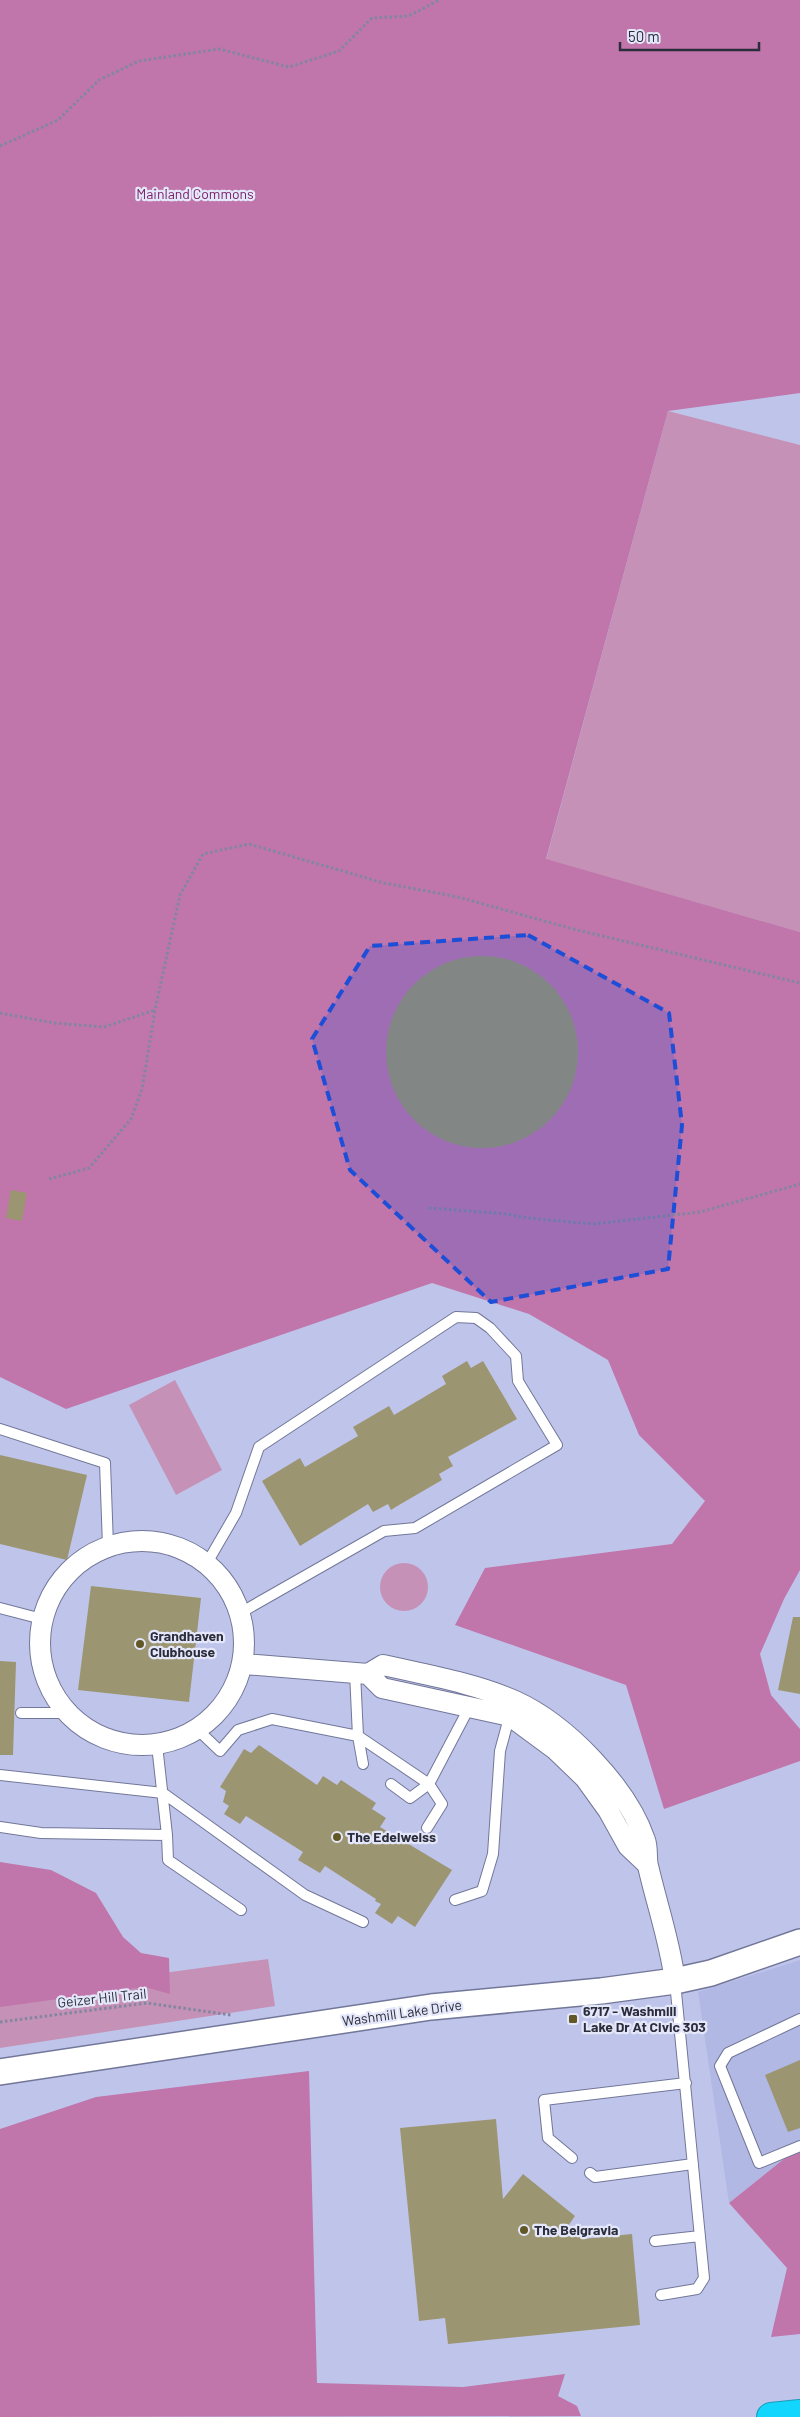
<svg xmlns="http://www.w3.org/2000/svg" width="800" height="2417" viewBox="0 0 800 2417" font-family="Barlow,sans-serif">
<style>
.built{fill:#b2b8e4}
.green{fill:#c691b6}
.forest{fill:#c075ab}
.building{fill:#9c9571}
.lines{fill:none;stroke-linecap:round;stroke-linejoin:round}
.service-casing{stroke:#727799;stroke-width:12}
.minor-casing{stroke:#727799;stroke-width:22}
.tertiary-casing{stroke:#727799;stroke-width:28}
.motorway-casing{stroke:#1b9bba;stroke-width:30}
.path{stroke:#8286a1;stroke-width:3;stroke-dasharray:2.5 2.5;stroke-linecap:butt}
.service{stroke:#fff;stroke-width:10}
.minor{stroke:#fff;stroke-width:20}
.tertiary{stroke:#fff;stroke-width:25}
.motorway{stroke:#12d6fe;stroke-width:28}
.marked{fill:#1d4ed8;fill-opacity:0.2;stroke:#1d4ed8;stroke-width:4;stroke-dasharray:10 6;stroke-linejoin:round}
.poi-dot{fill:#625825;stroke:#e4e7fa;stroke-width:2}
.labels{text-anchor:middle;stroke-width:4.5;stroke-linejoin:round;paint-order:stroke}
.park-label{font-size:14px;fill:#7a2066;stroke:#e4e7fa}
.poi-label{font-size:14px;font-weight:bold;fill:#2b2d3b;stroke:#e4e7fa;text-anchor:start}
.street-label{font-size:14px;fill:#2b2d3b;stroke:#e4e7fa}
</style>
<rect width="100%" height="100%" fill="#bfc5ea"/>
<path class="built" d="M800,1960V2146L729,2203L698,1992Z"/>
<path class="green" d="M668,411L800,445V932L546,860Z
M175,1380L222,1470L176,1495L129,1405Z
M380 1587a24 24 0 1 1 48 0a24 24 0 1 1-48 0Z
M268,1959L275,2006L0,2048V1992L7,1994Z"/>
<path class="forest" d="M0,0H800V393L668,411L546,859L800,932V1570L784,1599L760,1654L771,1695L800,1729V1761L664,1809L626,1685L455,1625L485,1568L672,1544L705,1501L639,1435L608,1360L529,1314L432,1283L66,1409L0,1377Z
M0,1862L51,1870L96,1893L123,1937L141,1953L169,1958L170,1994L145,1987L0,2007Z
M309,2071L317,2383L463,2387L565,2374L558,2396L577,2406L581,2416L0,2417V2129L96,2097Z
M800,2146V2334L771,2337L787,2268L729,2203Z"/>
<path class="building" d="M386 1052a96 96 0 1 1 192 0a96 96 0 1 1-192 0Z
M11,1190L27,1193L22,1221L6,1218Z
M467,1361L471,1368L483,1361L517,1419L448,1457L453,1466L439,1474L442,1480L399,1505L391,1510L388,1504L373,1512L368,1504L300,1546L262,1481L300,1458L305,1467L358,1436L353,1427L389,1406L394,1415L446,1384L442,1376Z
M0,1455L87,1475L67,1560L0,1544Z
M91,1586L201,1598L189,1702L78,1690Z
M793,1617H800V1694L778,1690Z
M0,1661L16,1662L13,1755H0Z
M259,1745L317,1785L323,1776L337,1785L341,1780L376,1803L372,1809L386,1818L380,1827L452,1870L415,1927L398,1916L392,1924L375,1913L381,1904L375,1901L376,1899L325,1866L320,1873L298,1860L303,1852L246,1816L240,1824L224,1814L229,1806L223,1802L226,1791L220,1787L244,1749L251,1753Z
M800,2060V2128L788,2132L765,2075Z
M496,2119L503,2199L523,2174L575,2216L568,2226L583,2239L632,2234L640,2325L448,2344L445,2318L419,2321L400,2128Z"/>
<g class="lines">
<g class="service-casing">
<path id="service" d="M0,1429L105,1463L108,1546
M207,1563L236,1513L259,1447L456,1317L476,1318L490,1328L516,1356L518,1381L557,1445L415,1528L384,1531L240,1613
M0,1608L42,1619
M355,1673L358,1736L363,1764
M21,1713H66
M197,1729L220,1751L238,1730L272,1719L358,1736L429,1784L442,1804L427,1828
M157,1745L167,1835
M0,1775L163,1793L305,1895L363,1922
M391,1784L410,1798L429,1784L470,1706
M0,1827L41,1833L167,1835L168,1860L241,1910
M455,1900L482,1891L493,1854L500,1751L510,1714
M800,2019L728,2053L720,2066L759,2163L800,2146
M572,2158L548,2138L544,2100L686,2083
M590,2173L595,2177L693,2164
M655,2241L700,2236
M661,2295L697,2289L704,2278L675,1982"/>
</g>
<g class="minor-casing">
<path id="minor" d="M40 1643a102 102 0 1 1 204 0a102 102 0 1 1-204 0Z
M244,1664L368,1674L383,1665C427,1675 474,1683 515,1701C566,1724 627,1787 645,1840C648,1848 646,1858 648,1866C657,1905 670,1942 675,1981
M368,1674L382,1688L510,1716L556,1750L585,1778L608,1810L628,1846L647,1864"/>
</g>
<g class="tertiary-casing">
<path id="tertiary" d="M0,2072L431,2007L601,1991L675,1981L711,1973L800,1942"/>
</g>
<g class="motorway-casing">
<path id="motorway" d="M771,2417L800,2414"/>
</g>
<path class="path" d="M0,146L58,120L99,80L139,61L219,49L289,67L339,51L372,18L409,16L439,0
M0,1013L54,1023L104,1027L155,1010
M49,1179L89,1168L131,1119L142,1089L155,1010L180,895L203,854L249,844L384,883L458,897L573,929L800,983
M429,1208L507,1214L527,1218L593,1224L700,1212L800,1184
M0,2022L147,2003L231,2015"/>
<use href="#service" class="service"/>
<use href="#minor" class="minor"/>
<use href="#tertiary" class="tertiary"/>
<use href="#motorway" class="motorway"/>
</g>
<path class="marked" d="M528,935L669,1013L682,1125L668,1269L491,1302L350,1170L312,1039L370,946Z"/>
<g class="poi-dot">
<circle cx="140" cy="1644" r="5"/>
<circle cx="337" cy="1837" r="5"/>
<rect x="568" y="2014" width="10" height="10" rx="2.5"/>
<circle cx="524" cy="2230" r="5"/>
</g>
<g class="labels">
<g class="park-label">
<text x="195" y="199">Mainland Commons</text>
</g>
<g class="poi-label">
<text x="150" y="1641">Grandhaven<tspan x="150" dy="16">Clubhouse</tspan></text>
<text x="347" y="1842">The Edelweiss</text>
<text x="583" y="2016">6717 - Washmill<tspan x="583" dy="16">Lake Dr At Civic 303</tspan></text>
<text x="534" y="2235">The Belgravia</text>
</g>
<g class="street-label">
<text transform="translate(102 1998) rotate(-6)" y="5">Geizer Hill Trail</text>
<text transform="translate(402 2013) rotate(-8)" y="5">Washmill Lake Drive</text>
</g>
</g>
<path d="M620 42v8h139v-8" fill="none" stroke="#2b2d3b" stroke-width="2.5"/>
<text x="628" y="42" font-size="15" fill="#2b2d3b" stroke="#e4e7fa" stroke-width="4" paint-order="stroke">50 m</text>
</svg>
